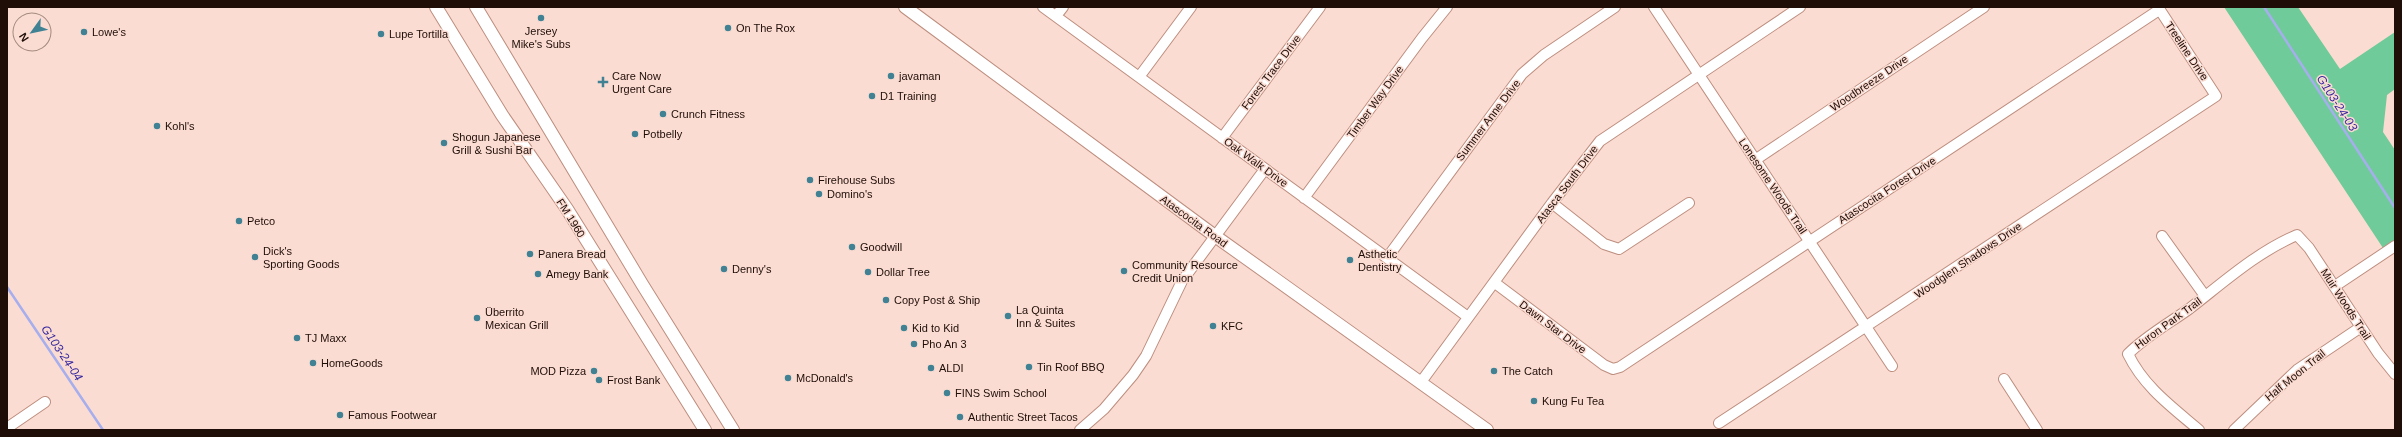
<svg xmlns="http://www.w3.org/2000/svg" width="2402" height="437" viewBox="0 0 2402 437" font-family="Arial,sans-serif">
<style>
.green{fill:#6fcb99}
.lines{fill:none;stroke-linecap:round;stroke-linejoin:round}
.stream{stroke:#a6aeed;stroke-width:2.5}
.minor-casing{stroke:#bd8e7f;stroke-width:12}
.major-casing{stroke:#bd8e7f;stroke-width:14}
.minor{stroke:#fff;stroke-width:10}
.major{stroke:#fff;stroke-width:12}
.poi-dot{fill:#408294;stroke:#fbdcd2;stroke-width:1.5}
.labels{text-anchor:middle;stroke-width:3;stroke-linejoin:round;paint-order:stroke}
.poi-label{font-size:11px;fill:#1f0e08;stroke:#fbdcd2;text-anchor:start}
.street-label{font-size:11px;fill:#1f0e08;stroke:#fbdcd2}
.water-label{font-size:12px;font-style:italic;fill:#34279f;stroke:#fbdcd2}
</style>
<rect width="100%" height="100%" fill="#fbdcd2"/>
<path class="green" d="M2224,7H2298L2340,69L2395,32V89L2387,95L2383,132L2395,150V240L2383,248Z"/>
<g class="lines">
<path class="stream" d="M2264,7L2395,208
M7,287L103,430"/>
<g class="minor-casing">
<path id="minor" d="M1043,7L1468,317
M1654,7L1892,366
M1056,16L1063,7
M1139,77L1191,7
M1222,138L1320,7
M1755,160L1984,7
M1304,198L1422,38L1447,7
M1552,203L1604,244L1619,249L1689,203
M2162,236L2205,296
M1387,258L1522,74L1544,55L1615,7
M1495,283L1604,365L1613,369L1620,367L2159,10
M2335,286L2395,246
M2004,379L2037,430
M1421,382L1552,203L1600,141L1800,7
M1719,423L2216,96L2158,7
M7,428L45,402
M1080,430L1104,409L1133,375L1146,356L1182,281L1265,169
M2199,430C2172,407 2144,387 2128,354C2146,336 2168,324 2189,309C2224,282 2257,252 2297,235L2309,248L2378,353L2395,374
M2234,430L2297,370L2361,327"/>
</g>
<g class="major-casing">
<path id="major" d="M436,7L502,115L567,209L705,430
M476,7L642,284L733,430
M905,7L1215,236L1487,430"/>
</g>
<use href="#minor" class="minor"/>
<use href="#major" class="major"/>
</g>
<g class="poi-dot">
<circle cx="541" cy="18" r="4"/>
<circle cx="728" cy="28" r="4"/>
<circle cx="84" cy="32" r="4"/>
<circle cx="381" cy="34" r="4"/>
<circle cx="891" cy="76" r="4"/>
<path d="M601 76h4v4h4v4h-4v4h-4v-4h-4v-4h4z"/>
<circle cx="872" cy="96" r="4"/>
<circle cx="663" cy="114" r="4"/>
<circle cx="157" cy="126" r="4"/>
<circle cx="635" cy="134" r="4"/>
<circle cx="444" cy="143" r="4"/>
<circle cx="810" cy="180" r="4"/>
<circle cx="819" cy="194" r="4"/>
<circle cx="239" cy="221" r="4"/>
<circle cx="852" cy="247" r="4"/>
<circle cx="530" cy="254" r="4"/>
<circle cx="255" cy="257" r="4"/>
<circle cx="1350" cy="260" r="4"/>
<circle cx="724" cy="269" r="4"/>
<circle cx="1124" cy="271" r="4"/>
<circle cx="868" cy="272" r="4"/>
<circle cx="538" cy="274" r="4"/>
<circle cx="886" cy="300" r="4"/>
<circle cx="1008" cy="316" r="4"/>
<circle cx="477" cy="318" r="4"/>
<circle cx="1213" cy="326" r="4"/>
<circle cx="904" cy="328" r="4"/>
<circle cx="297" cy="338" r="4"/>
<circle cx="914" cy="344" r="4"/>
<circle cx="313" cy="363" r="4"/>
<circle cx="1029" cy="367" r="4"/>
<circle cx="931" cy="368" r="4"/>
<circle cx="594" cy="371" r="4"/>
<circle cx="1494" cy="371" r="4"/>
<circle cx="788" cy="378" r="4"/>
<circle cx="599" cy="380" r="4"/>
<circle cx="947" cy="393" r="4"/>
<circle cx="1534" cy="401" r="4"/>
<circle cx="340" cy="415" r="4"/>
<circle cx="960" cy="417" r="4"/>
</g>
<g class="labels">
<g class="poi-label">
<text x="736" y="32">On The Rox</text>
<text x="541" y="35" text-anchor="middle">Jersey<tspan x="541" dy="13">Mike's Subs</tspan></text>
<text x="92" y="36">Lowe's</text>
<text x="389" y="38">Lupe Tortilla</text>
<text x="612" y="80">Care Now<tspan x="612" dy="13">Urgent Care</tspan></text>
<text x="899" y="80">javaman</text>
<text x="880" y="100">D1 Training</text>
<text x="671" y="118">Crunch Fitness</text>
<text x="165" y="130">Kohl's</text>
<text x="643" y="138">Potbelly</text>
<text x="452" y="141">Shogun Japanese<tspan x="452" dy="13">Grill &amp; Sushi Bar</tspan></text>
<text x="818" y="184">Firehouse Subs</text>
<text x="827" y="198">Domino's</text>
<text x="247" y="225">Petco</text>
<text x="860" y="251">Goodwill</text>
<text x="263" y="255">Dick's<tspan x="263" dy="13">Sporting Goods</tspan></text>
<text x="538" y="258">Panera Bread</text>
<text x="1358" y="258">Asthetic<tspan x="1358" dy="13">Dentistry</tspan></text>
<text x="1132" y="269">Community Resource<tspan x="1132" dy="13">Credit Union</tspan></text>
<text x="732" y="273">Denny's</text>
<text x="876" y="276">Dollar Tree</text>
<text x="546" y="278">Amegy Bank</text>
<text x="894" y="304">Copy Post &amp; Ship</text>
<text x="1016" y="314">La Quinta<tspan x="1016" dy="13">Inn &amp; Suites</tspan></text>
<text x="485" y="316">Überrito<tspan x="485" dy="13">Mexican Grill</tspan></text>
<text x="1221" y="330">KFC</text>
<text x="912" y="332">Kid to Kid</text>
<text x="305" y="342">TJ Maxx</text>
<text x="922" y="348">Pho An 3</text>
<text x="321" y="367">HomeGoods</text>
<text x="1037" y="371">Tin Roof BBQ</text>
<text x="939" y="372">ALDI</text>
<text x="586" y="375" text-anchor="end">MOD Pizza</text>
<text x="1502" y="375">The Catch</text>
<text x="796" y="382">McDonald's</text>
<text x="607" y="384">Frost Bank</text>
<text x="955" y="397">FINS Swim School</text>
<text x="1542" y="405">Kung Fu Tea</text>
<text x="348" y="419">Famous Footwear</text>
<text x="968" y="421">Authentic Street Tacos</text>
</g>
<g class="street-label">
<text transform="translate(2187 51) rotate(56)" y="4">Treeline Drive</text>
<text transform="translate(1271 72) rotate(-53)" y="4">Forest Trace Drive</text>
<text transform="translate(1869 83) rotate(-34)" y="4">Woodbreeze Drive</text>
<text transform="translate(1375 102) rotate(-54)" y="4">Timber Way Drive</text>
<text transform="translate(1488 120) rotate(-53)" y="4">Summer Anne Drive</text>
<text transform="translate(1256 162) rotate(36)" y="4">Oak Walk Drive</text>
<text transform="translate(1567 184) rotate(-53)" y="4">Atasca South Drive</text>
<text transform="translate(1773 186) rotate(56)" y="4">Lonesome Woods Trail</text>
<text transform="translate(1887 190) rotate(-33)" y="4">Atascocita Forest Drive</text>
<text transform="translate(571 218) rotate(58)" y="4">FM 1960</text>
<text transform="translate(1194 221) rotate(36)" y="4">Atascocita Road</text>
<text transform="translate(1968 260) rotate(-34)" y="4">Woodglen Shadows Drive</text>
<text transform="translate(2346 304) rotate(57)" y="4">Muir Woods Trail</text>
<text transform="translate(2168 323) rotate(-36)" y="4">Huron Park Trail</text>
<text transform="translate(1553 327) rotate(37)" y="4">Dawn Star Drive</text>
<text transform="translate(2295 375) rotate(-39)" y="4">Half Moon Trail</text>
</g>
<g class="water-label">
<text transform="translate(2337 103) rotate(57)" y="4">G103-24-03</text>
<text transform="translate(62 353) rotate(56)" y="4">G103-24-04</text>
</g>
</g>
<rect width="2402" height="437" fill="none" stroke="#1f0e08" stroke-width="16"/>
<g transform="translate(32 32) rotate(237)"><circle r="19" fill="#fbdcd2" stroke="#a38a81"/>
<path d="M0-3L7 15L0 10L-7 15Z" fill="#408294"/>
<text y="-6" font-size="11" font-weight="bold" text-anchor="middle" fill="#1f0e08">N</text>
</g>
</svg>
